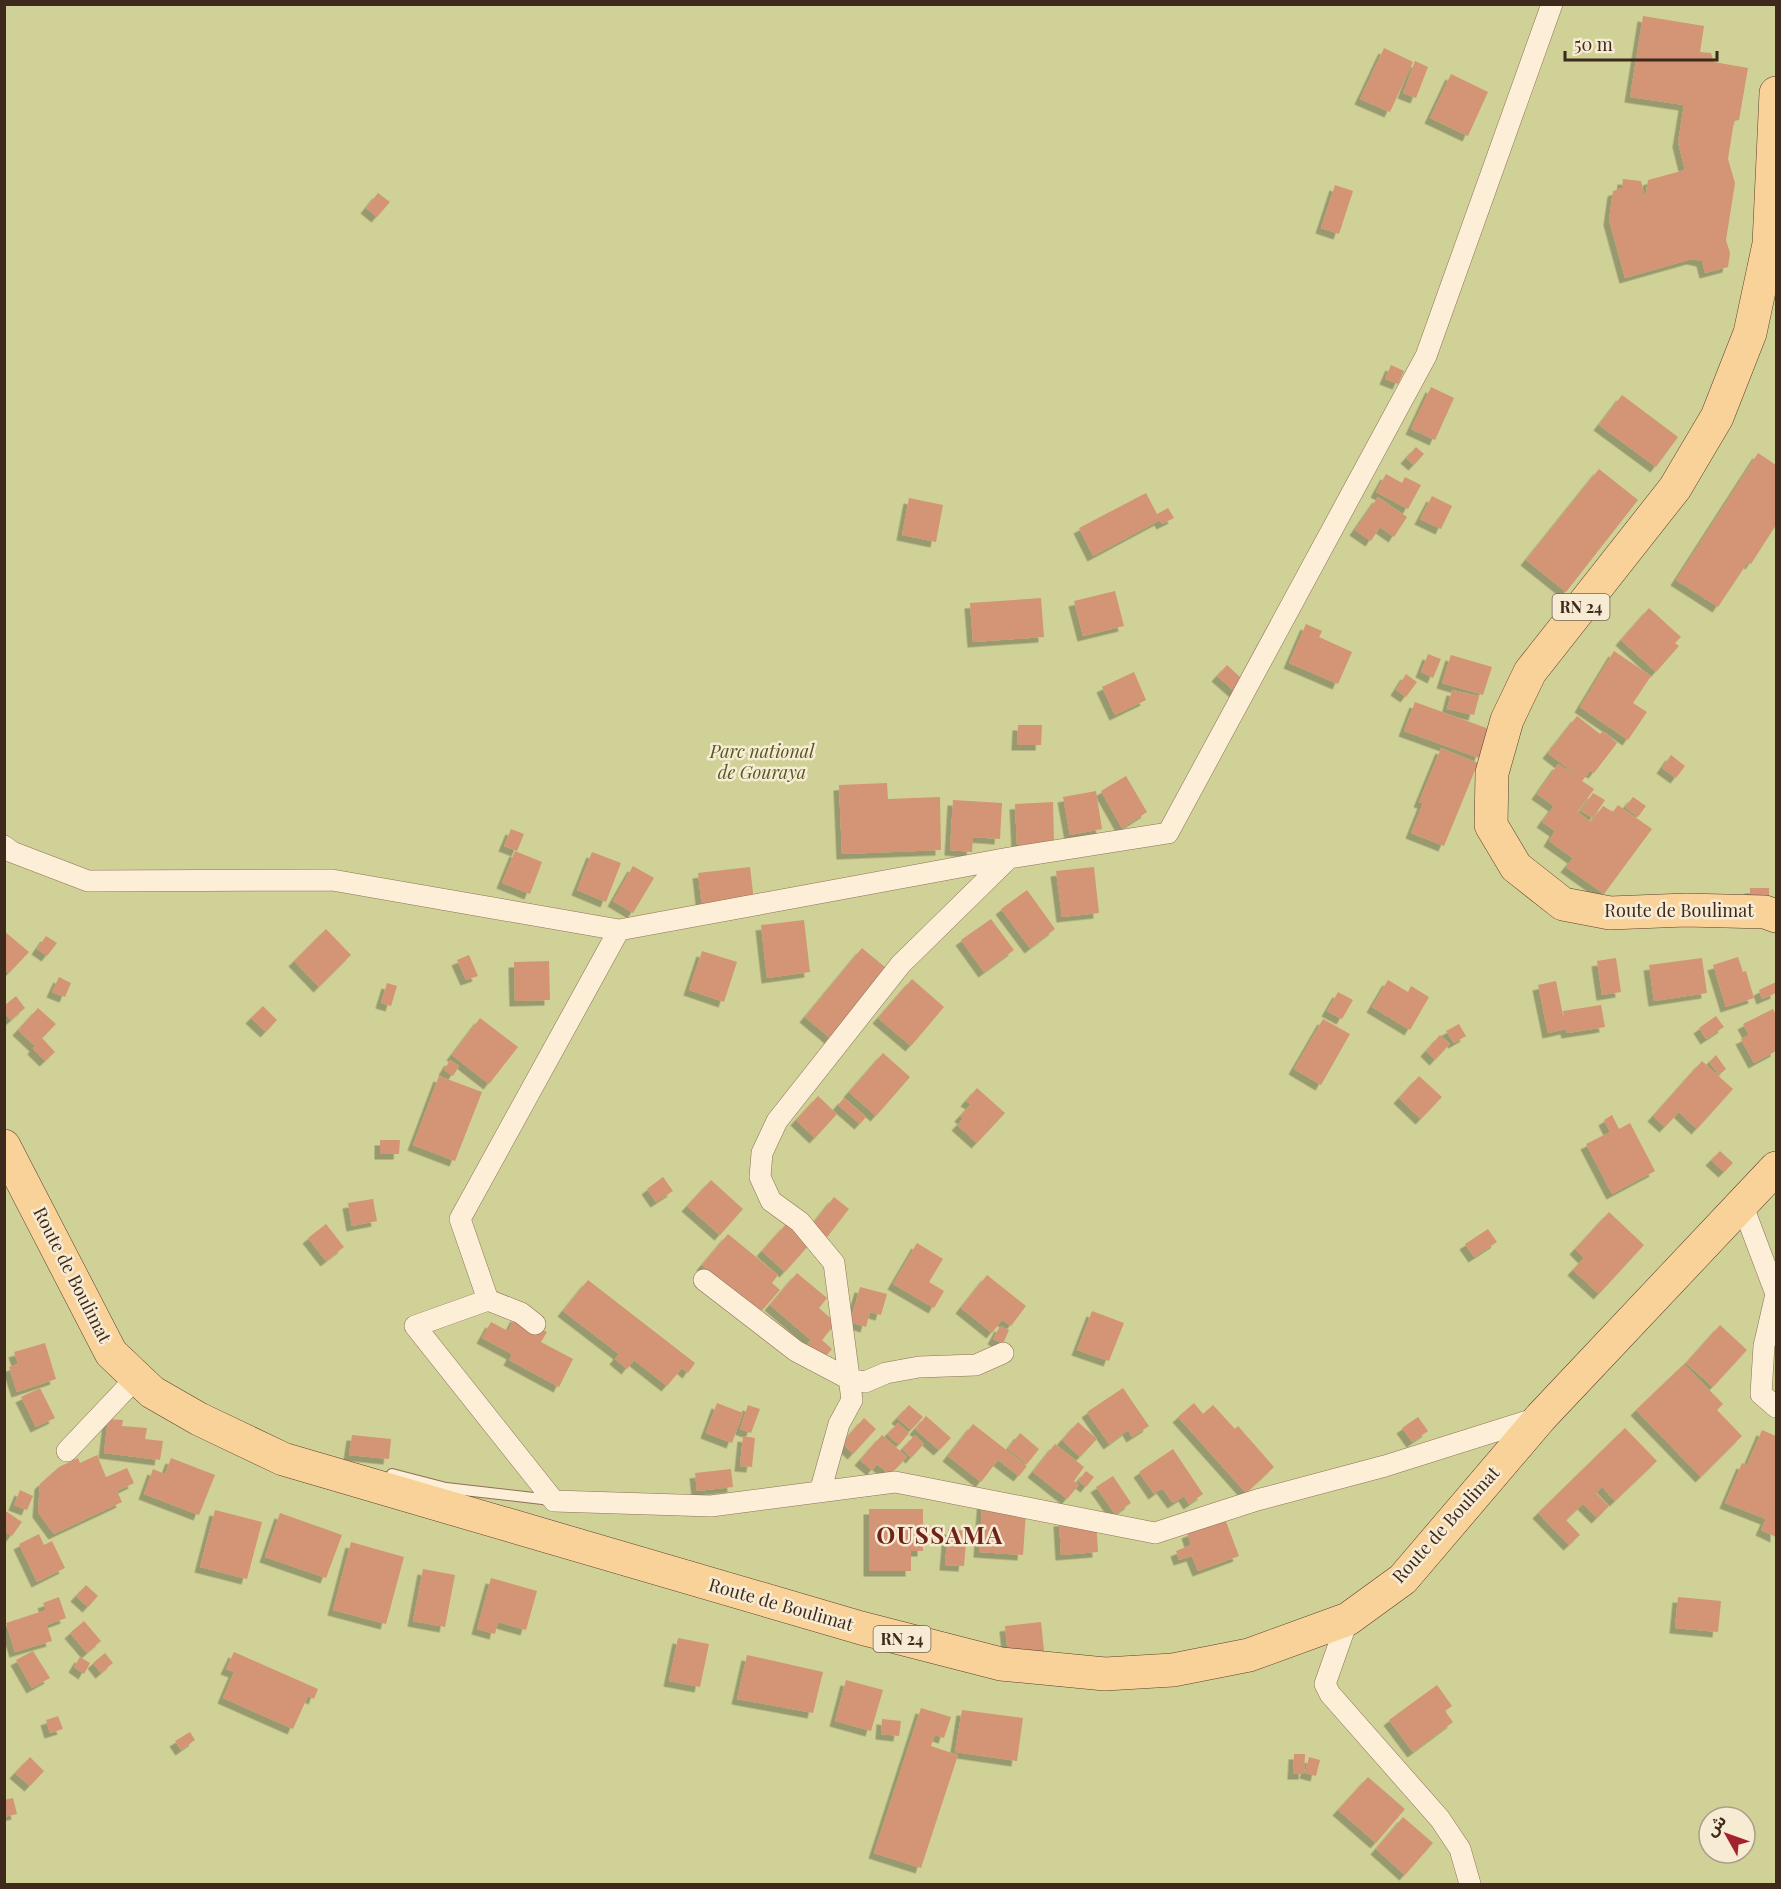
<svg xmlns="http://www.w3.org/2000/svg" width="1781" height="1889" viewBox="0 0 1781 1889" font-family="'Playfair Display','Noto Sans Arabic',serif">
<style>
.green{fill:#cfd196;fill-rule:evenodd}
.building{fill:#d39576;filter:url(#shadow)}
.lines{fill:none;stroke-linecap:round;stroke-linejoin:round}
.lane-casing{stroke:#8e7058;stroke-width:12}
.street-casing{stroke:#8e7058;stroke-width:22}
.primary-casing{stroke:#5c3e2c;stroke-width:34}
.lane{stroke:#fceed7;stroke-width:10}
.street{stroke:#fceed7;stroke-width:21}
.primary{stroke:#f8d298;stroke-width:33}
.labels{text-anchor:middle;stroke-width:5;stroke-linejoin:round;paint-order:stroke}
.shield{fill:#f8ebd4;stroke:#756454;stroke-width:1.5}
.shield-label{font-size:16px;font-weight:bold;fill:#3d2a1d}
.park-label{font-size:18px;font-style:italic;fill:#525b22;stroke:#f8ebd4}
.street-label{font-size:18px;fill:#3d2a1d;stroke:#f8ebd4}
.district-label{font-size:24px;font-weight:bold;letter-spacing:1.5px;fill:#6d2319;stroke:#f8ebd4}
</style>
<defs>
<filter id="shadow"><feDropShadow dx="-5.5" dy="5.5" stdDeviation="0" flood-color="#0004"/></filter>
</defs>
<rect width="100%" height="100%" fill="#f2e0c3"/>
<path class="green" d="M5,5H1776V1884H5ZM1709,1817H1745V1853H1709Z"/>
<path class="building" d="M1643,16L1704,26L1700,52L1711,53L1714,62L1748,68L1739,120L1734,121L1728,159L1735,183L1726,240L1730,253L1728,267L1705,273L1702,261L1692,259L1625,278L1609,220L1613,191L1622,188L1623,179L1641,181L1645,198L1648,180L1685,170L1678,142L1684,105L1630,97Z
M1384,48L1413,62L1390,112L1360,99Z
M1415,61L1428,67L1416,98L1403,93Z
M1451,74L1488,92L1468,136L1430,118Z
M1335,185L1353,191L1339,234L1321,228Z
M378,193L390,202L377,217L366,208Z
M1391,365L1404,371L1398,384L1385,379Z
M1431,387L1454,398L1435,440L1411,429Z
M1622,395L1678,437L1656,467L1599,425Z
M1416,447L1424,454L1414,465L1406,458Z
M1758,453L1776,465V525L1751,564L1748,562L1718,607L1676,580Z
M1599,469L1638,500L1566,592L1526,560Z
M1386,474L1402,483L1405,477L1421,485L1408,509L1376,492Z
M1146,493L1157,514L1168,508L1174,518L1162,524L1160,520L1093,556L1079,528Z
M1432,496L1452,506L1441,529L1420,519Z
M1378,497L1407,517L1394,537L1380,527L1371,541L1355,530Z
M909,498L943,505L936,542L902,535Z
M1115,591L1124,626L1083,636L1074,601Z
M1041,598L1044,637L973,642L970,603Z
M1649,608L1681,637L1675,643L1679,646L1656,672L1621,640Z
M1306,624L1322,631L1319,637L1352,652L1338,684L1289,663Z
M1614,651L1651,676L1633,703L1647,712L1628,740L1580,707Z
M1428,654L1441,659L1433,678L1421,672Z
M1451,655L1492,667L1483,695L1442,683Z
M1227,665L1241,678L1243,699L1217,676Z
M1134,672L1146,700L1115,715L1102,687Z
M1406,674L1417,682L1406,697L1396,690Z
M1452,690L1479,696L1474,715L1447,709Z
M1415,702L1489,729L1479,758L1404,731Z
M1577,716L1600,734L1603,731L1617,743L1594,773L1590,771L1582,781L1594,789L1578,812L1591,822L1603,806L1613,812L1618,805L1652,829L1604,894L1566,867L1573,858L1549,841L1555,831L1542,822L1554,806L1537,794L1558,764L1580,778L1548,753Z
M1018,725H1042L1041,745H1017Z
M1441,748L1478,763L1444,846L1411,833L1423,803L1419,802Z
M1671,755L1685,766L1676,778L1662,768Z
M1126,776L1147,812L1122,828L1101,791Z
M887,783L888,799L940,797L941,850L842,854L839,785Z
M1096,791L1102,829L1070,835L1063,797Z
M1593,793L1605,800L1593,818L1581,811Z
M1633,797L1646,806L1638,817L1625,807Z
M953,800L1002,803L1000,839L973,837L972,852L950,850Z
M1053,802L1054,843L1017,845L1015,804Z
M511,829L524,834L517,851L504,846Z
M515,851L542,862L530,894L502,883Z
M592,852L621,863L606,902L577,890Z
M633,866L654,878L633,913L613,901Z
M750,867L754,901L702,907L698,873Z
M1094,867L1099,913L1062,917L1056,871Z
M1750,888H1769V902H1750Z
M1027,890L1055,929L1030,948L1001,909Z
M991,919L1014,950L984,972L961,940Z
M804,920L810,972L767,978L761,925Z
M326,929L351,955L319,987L294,961Z
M4,931L29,952L9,973L4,969Z
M46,936L57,943L47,956L37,949Z
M862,948L886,968L830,1038L805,1017Z
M702,951L737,962L724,1002L689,990Z
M469,955L478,976L466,980L457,960Z
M1738,957L1743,972L1746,971L1754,998L1726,1007L1713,965Z
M1616,958L1621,992L1602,995L1597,961Z
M1702,958L1707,993L1654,1001L1649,965Z
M549,961L550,1000L515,1001L514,962Z
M59,977L71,983L65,997L52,992Z
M912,979L944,1007L911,1046L878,1018Z
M1388,980L1408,992L1411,986L1429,997L1410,1030L1372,1007Z
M1556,981L1564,1020L1563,1011L1601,1005L1605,1027L1567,1033L1566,1029L1548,1033L1538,985Z
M1776,982V993L1762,999L1759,990Z
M387,983L397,986L391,1006L381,1003Z
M1338,992L1353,1000L1342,1019L1327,1011Z
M16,996L25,1008L11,1020L4,1012V1006Z
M263,1006L277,1020L266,1032L251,1018Z
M38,1008L56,1024L42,1038L55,1052L45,1061L33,1049L35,1046L18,1030Z
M1773,1009L1776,1015V1051L1754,1063L1741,1039L1749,1035L1743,1024Z
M1716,1016L1724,1027L1706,1039L1699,1028Z
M480,1018L518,1047L489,1084L452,1055Z
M1323,1019L1350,1034L1321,1085L1294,1069Z
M1459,1024L1466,1036L1454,1043L1446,1031Z
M1440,1035L1450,1044L1435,1060L1426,1051Z
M883,1053L910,1077L876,1116L849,1092Z
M1716,1055L1726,1069L1719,1075L1709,1062Z
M450,1060L459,1066L453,1076L444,1070Z
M1702,1061L1733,1089L1697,1129L1679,1112L1665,1127L1653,1116Z
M439,1076L482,1092L455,1161L413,1145Z
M1419,1076L1442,1097L1421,1119L1399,1098Z
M977,1088L1005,1113L977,1143L957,1125L963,1119L960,1116L971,1104L966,1101Z
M818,1096L837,1114L815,1138L796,1120Z
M844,1098L866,1117L860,1124L838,1105Z
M1612,1115L1619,1129L1630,1123L1655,1171L1612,1194L1586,1144L1610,1132L1604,1120Z
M380,1140H400L399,1154H380Z
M1720,1151L1733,1163L1724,1172L1711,1160Z
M663,1177L673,1191L656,1202L647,1189Z
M711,1180L743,1209L720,1235L687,1206Z
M834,1197L849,1209L824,1241L809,1229Z
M373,1199L377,1221L352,1226L348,1203Z
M1609,1212L1644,1245L1599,1294L1573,1270L1584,1258L1575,1249Z
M326,1224L344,1247L326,1261L308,1238Z
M786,1224L809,1245L785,1272L762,1251Z
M1488,1229L1497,1242L1474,1257L1465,1244Z
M728,1234L778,1275L772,1283L780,1290L759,1314L702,1265Z
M917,1243L943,1259L929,1282L944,1291L934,1308L893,1284Z
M797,1273L827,1298L819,1308L836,1323L822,1340L832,1349L823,1359L807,1345L811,1340L770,1305Z
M987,1275L1026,1306L1011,1326L1002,1320L992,1333L961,1308Z
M588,1280L695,1363L688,1373L682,1368L667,1386L634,1360L627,1369L615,1359L619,1354L563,1311Z
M860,1287L887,1294L881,1315L870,1312L866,1327L850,1322Z
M1092,1311L1124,1323L1109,1361L1077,1350Z
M516,1316L547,1332L541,1342L573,1359L559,1387L509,1360L512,1354L482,1338L491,1322L508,1331Z
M1720,1325L1747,1350L1713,1387L1686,1363Z
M1000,1326L1009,1330L1003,1344L993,1339Z
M45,1343L56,1379L17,1392L9,1367L18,1364L14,1352Z
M1684,1364L1723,1404L1717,1410L1742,1436L1701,1477L1636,1410Z
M40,1388L55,1418L36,1427L21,1397Z
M1123,1388L1149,1426L1132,1437L1128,1430L1109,1444L1087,1412Z
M717,1403L743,1413L732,1443L706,1433Z
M1194,1403L1203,1414L1213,1405L1235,1429L1238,1426L1274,1467L1246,1493L1178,1417Z
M748,1405L760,1409L751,1433L740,1429Z
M909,1405L923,1417L911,1430L897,1418Z
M926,1416L951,1438L939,1450L915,1429Z
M1418,1417L1428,1431L1412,1442L1402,1428Z
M864,1418L876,1429L853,1454L842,1443Z
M108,1419L123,1420L122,1426L147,1428L145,1439L163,1441L160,1460L104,1453Z
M1078,1422L1097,1439L1080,1457L1062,1440Z
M898,1423L909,1433L899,1445L887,1434Z
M973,1424L1027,1466L1019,1476L998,1460L981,1482L948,1456Z
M1625,1428L1657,1461L1615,1501L1602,1487L1596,1493L1609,1506L1597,1518L1583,1504L1566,1520L1580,1535L1569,1545L1538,1513Z
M1762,1430L1776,1436V1537L1761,1530L1766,1519L1725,1503L1742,1463L1747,1465Z
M1020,1433L1039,1449L1027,1464L1008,1449Z
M352,1435L391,1439L389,1459L349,1455Z
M882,1435L907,1457L890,1475L877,1464L872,1470L860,1460Z
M915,1435L924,1444L911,1458L902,1449Z
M743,1436L755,1438L752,1467L740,1466Z
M1055,1444L1084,1467L1074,1481L1079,1485L1067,1499L1033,1472Z
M1173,1449L1203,1494L1189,1504L1184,1496L1173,1503L1162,1488L1154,1494L1139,1472Z
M97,1455L106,1477L127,1468L134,1483L117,1491L122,1502L54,1534L38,1512L40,1484L59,1467L78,1458L80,1463Z
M171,1458L215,1475L199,1515L144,1494L153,1469L165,1474Z
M731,1469L733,1487L697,1491L695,1473Z
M1086,1471L1094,1477L1086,1487L1078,1481Z
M1113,1476L1131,1503L1115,1514L1096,1487Z
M20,1490L33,1496L27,1510L14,1505Z
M983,1494L1027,1497L1023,1555L979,1552Z
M869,1509H923V1551H911V1571H869Z
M4,1510L22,1522L12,1536L4,1531Z
M215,1510L262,1522L247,1579L200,1567Z
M280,1513L342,1535L326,1578L265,1557Z
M1096,1518L1098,1552L1061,1555L1059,1521Z
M1225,1519L1239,1556L1198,1571L1192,1556L1179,1560L1176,1551L1191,1545L1187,1533Z
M948,1529L967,1531L964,1566L945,1565Z
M39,1534L44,1545L52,1541L65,1568L37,1582L19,1544Z
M351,1542L404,1557L386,1624L333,1610Z
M423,1569L455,1575L445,1627L413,1621Z
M491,1578L537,1591L526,1630L498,1622L495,1634L477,1629Z
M86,1585L98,1596L88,1607L76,1596Z
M59,1597L66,1618L47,1625L52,1641L15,1652L6,1623L46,1610L43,1603Z
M1678,1597L1721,1601L1718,1632L1675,1628Z
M84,1621L101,1641L87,1653L70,1633Z
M1041,1622L1044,1651L1008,1655L1005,1626Z
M678,1638L709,1644L700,1687L669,1681Z
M33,1651L50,1678L32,1688L16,1660Z
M234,1652L318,1689L314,1699L308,1696L293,1729L223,1698L234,1672L226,1669Z
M105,1653L113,1663L101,1673L93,1663Z
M747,1655L823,1672L813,1713L737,1699Z
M80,1657L90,1663L84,1674L74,1667Z
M846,1680L883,1690L871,1731L835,1721Z
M1437,1685L1452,1706L1445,1711L1453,1722L1413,1752L1389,1720Z
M921,1708L951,1717L944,1738L935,1735L931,1746L958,1755L921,1868L874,1853Z
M962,1710L1023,1718L1017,1761L955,1752Z
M58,1716L63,1729L50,1733L46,1720Z
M882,1719L901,1721L899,1736L881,1734Z
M190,1732L195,1740L181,1750L175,1741Z
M1294,1754H1305L1304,1774H1293Z
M30,1757L44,1771L30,1786L15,1773Z
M1309,1757L1320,1760L1316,1776L1305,1773Z
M1368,1777L1405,1809L1376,1843L1338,1810Z
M13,1798L17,1814L4,1817V1800Z
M1403,1817L1433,1843L1405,1875L1376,1849Z"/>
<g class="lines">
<g class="lane-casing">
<path id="lane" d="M392,1474L446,1488L551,1500"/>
</g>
<g class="street-casing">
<path id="street" d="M4,846L12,852L88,881L332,880L619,930
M1742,1204L1776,1294
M704,1280L796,1351L851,1380L865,1382L886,1373L919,1367L976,1365L1003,1353
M1776,1294L1764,1346L1761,1394L1776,1407
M488,1300L521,1313L535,1324
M1537,1418L1385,1466L1257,1500L1155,1533L895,1482L711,1506L554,1501L415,1326L488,1300L460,1219L619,930L1009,858L1168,833L1426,356L1552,4
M67,1451L137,1377
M820,1492L839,1424L852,1400L834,1263L800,1222L771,1201L760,1177L762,1153L777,1121L901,964L1009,858
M1348,1619L1325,1684L1330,1694L1440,1819L1460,1849L1470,1884"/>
</g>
<g class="primary-casing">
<path id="primary" d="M1776,93L1769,244L1750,333L1717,417L1675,488L1530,672L1507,720L1492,773L1491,825L1516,867L1563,904L1610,913L1686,910L1765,912L1776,916
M4,1146L111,1353L152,1392L199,1419L283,1459L861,1628L1001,1664L1105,1674L1173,1670L1249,1655L1348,1619L1403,1579L1541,1417L1776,1168"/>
</g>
<use href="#lane" class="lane"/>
<use href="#street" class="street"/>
<use href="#primary" class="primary"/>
</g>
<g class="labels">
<g class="shield">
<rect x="1552.5" y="594" width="57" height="26" rx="4.5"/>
<rect x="873.5" y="1626" width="57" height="26" rx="4.5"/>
</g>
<g class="shield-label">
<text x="1581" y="613">RN 24</text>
<text x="902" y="1645">RN 24</text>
</g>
<g class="park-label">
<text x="762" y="758">Parc national<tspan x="762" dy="21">de Gouraya</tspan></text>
</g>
<g class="street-label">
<text x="1679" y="917">Route de Boulimat</text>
<text transform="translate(72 1275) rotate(63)" y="6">Route de Boulimat</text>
<text transform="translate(1446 1525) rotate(-48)" y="6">Route de Boulimat</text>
<text transform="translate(781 1605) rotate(16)" y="6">Route de Boulimat</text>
</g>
<g class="district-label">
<text x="940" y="1544">OUSSAMA</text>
</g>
</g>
<rect width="1781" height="1889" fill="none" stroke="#3d2a1d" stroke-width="12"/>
<g transform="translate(1727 1835) rotate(310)"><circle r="28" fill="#f8ebd4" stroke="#ad9e8b" stroke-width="1.5"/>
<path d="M0-4.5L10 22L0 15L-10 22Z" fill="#a2232f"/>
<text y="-9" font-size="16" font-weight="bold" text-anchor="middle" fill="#3d2a1d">ش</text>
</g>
<path d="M1565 51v9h152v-9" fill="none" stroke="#3d2a1d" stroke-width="3"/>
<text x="1574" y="51" font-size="18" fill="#3d2a1d" stroke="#f8ebd4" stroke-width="4.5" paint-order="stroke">50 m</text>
</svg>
